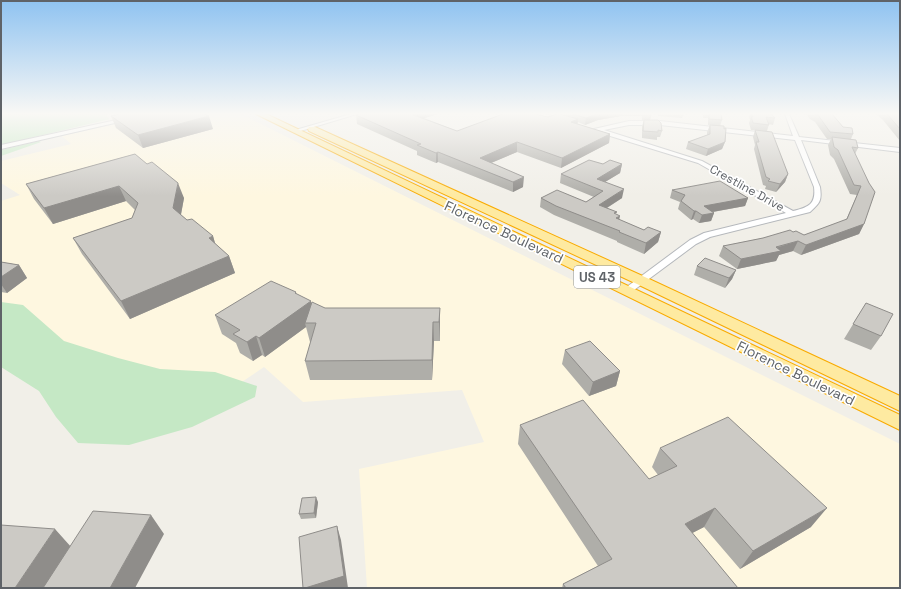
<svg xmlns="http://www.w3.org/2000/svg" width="901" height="589" viewBox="0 0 901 589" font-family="'Space Grotesk',sans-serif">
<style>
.commercial{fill:#fef7e0}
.green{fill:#c5e8c5}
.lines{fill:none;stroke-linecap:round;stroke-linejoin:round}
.minor-casing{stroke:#b5b8bc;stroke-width:2}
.tertiary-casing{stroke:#b5b8bc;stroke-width:2}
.trunk-casing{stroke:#f9ab00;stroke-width:2}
.minor{fill:#fff;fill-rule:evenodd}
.tertiary{fill:#fff;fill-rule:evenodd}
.trunk{fill:#feeaa1;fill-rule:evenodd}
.wall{fill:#afaea9}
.shaded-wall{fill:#8f8d8a}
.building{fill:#cccac5;stroke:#8f8d8a}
.labels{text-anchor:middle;stroke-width:3.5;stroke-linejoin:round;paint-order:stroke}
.far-street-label{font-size:12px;fill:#5f6368;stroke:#fff}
.shield{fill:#fff;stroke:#8f9295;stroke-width:1}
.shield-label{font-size:13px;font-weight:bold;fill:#5f6368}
.street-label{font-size:14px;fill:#5f6368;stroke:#fff}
</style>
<rect width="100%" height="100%" fill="#f1efe8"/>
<path class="commercial" d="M161,114H241L900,444V588H367L359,469L484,442L462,390L303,402L264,367L206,406L1,324V201L20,195L1,183V161L71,144L62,136Z"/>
<path class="green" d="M1,114H105L110,119L1,145Z
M39,141L41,142L1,156V150Z
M1,302L23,305L64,341L118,358L160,369L215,372L257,386L255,397L192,427L129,445L78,443L56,417L39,391L1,367Z"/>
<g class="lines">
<g class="minor-casing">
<path id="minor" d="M351,114H357L297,132L292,131Z
M539,114H545L564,120L561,122L539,115Z
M785,114H789L799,137L900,148V152L801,140L820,187C822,201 820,203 810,212L710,237L696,244L630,293H624L623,291L624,289L690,240L704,233L786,213L698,163L594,131V129L629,121H660L793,136ZM629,125H660L795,140L814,187C816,204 809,207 793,211L702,161L604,130Z"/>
</g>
<g class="tertiary-casing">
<path id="tertiary" d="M144,114H154L1,149V145Z"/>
</g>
<g class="trunk-casing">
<path id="trunk" d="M256,114H266L900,415V430Z
M309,127H315L647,278L900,396V411L637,284L309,131L308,129Z"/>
</g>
<use href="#minor" class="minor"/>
<use href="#tertiary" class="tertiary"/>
<use href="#trunk" class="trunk"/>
</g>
<path class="wall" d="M360,114H438L424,118L457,131L565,115L563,114H652L650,120H642V116H621L598,120L585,125L578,122L577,124L610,134L609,143L561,168L517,152L491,163L523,187L513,192L438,162L436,163L417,155V151L357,124L356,115Z
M658,114H684L682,118L658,116Z
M703,114H721L722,120L720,126L725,142L722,149L706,156L686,149L688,142L707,135V132L710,125H708V118H703Z
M750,114H771L775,118L773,125L769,124L767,131L788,174L785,182L776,192L765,189L766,186L763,185L754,149L755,145L753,137L755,130H751L749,123L750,120L749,116Z
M806,114H832L843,127L853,134L851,139L858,148L855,154L869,183L864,224L859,234L801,255L793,251L779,255L776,261L737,269L719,256L723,246L793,232L804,235L846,220L857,195L850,194L834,159L830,155L828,145L831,139H827L815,122L810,119Z
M876,114H900V141L883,120Z
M111,116L213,129L143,148L116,128Z
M644,120L662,131L660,137H657V140L642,138V126Z
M135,154L184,198L181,215L187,220L213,236L215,244L229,256L235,273L130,319L82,254L73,238L132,218L135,210L126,201L53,224L34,199L26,184Z
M603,164H622L620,173L605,182L622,198L607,208L616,214L619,220L644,230L661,232L658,242L644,254L617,242V241L554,215L540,207L541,198L586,202L594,197L560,183L561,174Z
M672,190L748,198L745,206L713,212L714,213L711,221L699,223L693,219L691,220L678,209L680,202L670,198Z
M1,262L19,265L27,278L7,293L1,292Z
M697,266L736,270L732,279L725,288L694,275Z
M296,292V294L312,304L325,308H440V341H434L432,380H310L305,361L311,342H310L306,327L265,357L262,355L253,361L240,353L236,343L222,334L215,315Z
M866,303L881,336L871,350L844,339Z
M565,350L620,371L616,386L589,396L562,364Z
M520,425L649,479L658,475L652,467L660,448L811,527L740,569L704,527L692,533L738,588H562L563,584L598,566L518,444Z
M318,502L316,518L301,519L299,514Z"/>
<path class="shaded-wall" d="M411,114H438L411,122Z
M598,114H622L621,116L598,120L585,125L586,118Z
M209,116L213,129L143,148L138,135Z
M578,119L577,128L571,122Z
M610,134L609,143L561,168L562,158Z
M517,142V152L479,168L480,158Z
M725,142L722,149L706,156L708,149Z
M438,152V162L436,163V153Z
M622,164L620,173L595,188L597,179Z
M788,174L785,182L776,192L780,184Z
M524,177L523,187L513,192V182Z
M178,183L184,198L179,224L173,208Z
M119,186L126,201L53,224L44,208Z
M624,189L622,198L597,214L599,205Z
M748,198L745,206L701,214L704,206Z
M694,211H696L693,219L691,220Z
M714,213L711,221L699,223L702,215Z
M620,216L618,225L616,218Z
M864,224L859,234L801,255L806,245Z
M661,232L658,242L644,254L646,243Z
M213,236L218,253L209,238Z
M798,241L793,251L779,255L776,261L737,269L741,259Z
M229,256L235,273L130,319L121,301Z
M19,265L27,278L7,293L1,284V277Z
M736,270L732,279L725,288L729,278Z
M296,292L300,309L311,301L315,320L305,323L306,327L265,357L259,338Z
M440,308V341L439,322Z
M433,322L434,341L432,380V360Z
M256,336L262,355L253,361L247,342Z
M620,371L616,386L589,396L593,382Z
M316,497L318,502L316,518L314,513Z
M715,508L704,527L675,542L685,524Z
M827,508L811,527L740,569L753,551Z
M151,515L164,534L135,588H110Z
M337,526L341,540L348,588H305Z
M55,529L72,548L46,588H15Z"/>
<path class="building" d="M120,114H204L209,116L138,135L111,116Z
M360,114H411L457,131L503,114H535L548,117L557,114H560L578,119L571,122L610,134L562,158L517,142L480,158L524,177L513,182L438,152L436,153L417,145L421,144L356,115Z
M572,114H598L586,118Z
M709,114H721L722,120L709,119Z
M752,114H771L775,118L766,117L769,125L753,123L751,116L753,117Z
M815,114H832L843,127L852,128L853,134L830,132L818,115Z
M887,114H900V129Z
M644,120H658L661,123L662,131L658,130V132L643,131Z
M710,125L724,126V129L726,128L725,142L708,149L688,142L710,134Z
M755,130L772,132L788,174L780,184L768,181L770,179L766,177L756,142H759Z
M832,137L856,140L858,148L852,147L869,183L875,192L864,224L806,245L798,241L776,247L781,251L741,259L723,246L763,238L790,230L793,232L796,231L804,235L847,219L861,186L854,185L838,150L834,147Z
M135,154L147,164L152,162L178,183L173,208L187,220L192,219L213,236L209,238L229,256L121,301L73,238L132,218L138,203L119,186L44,208L26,184Z
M589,160L603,164L610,160L622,164L597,179L624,189L599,205L617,212L614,213L620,216L616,218L644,230L648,227L661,232L646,243L619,232L620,231L556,206L541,198L557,190L586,202L603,191L561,174Z
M720,181L748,198L704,206L714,213L702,215L696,211H694L681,201L685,195L672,190Z
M705,258L736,270L729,278L697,266Z
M1,262L19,265L1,277Z
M271,281L296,292L295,293L311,301L259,338L256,336L247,342L233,334L240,330L215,315Z
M312,302L325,308H440L439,322H433L432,360L305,361L316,323H305Z
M866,303L893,314L881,336L853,324Z
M590,341L620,371L593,382L565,350Z
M583,400L649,479L677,466L660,448L728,417L827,508L753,551L715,508L685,524L738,588H566L563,584L612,559L520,425Z
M316,497L314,513L299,514L302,498Z
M93,511L151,515L110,588H43Z
M1,525L55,529L15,588H1Z
M337,526L344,576L305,588H303L299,537Z"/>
<linearGradient id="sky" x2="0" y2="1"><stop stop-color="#8fc3f1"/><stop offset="0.58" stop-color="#f9f8f5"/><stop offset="1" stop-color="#f9f8f5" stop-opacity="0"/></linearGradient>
<rect width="901" height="196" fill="url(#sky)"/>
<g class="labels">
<g class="far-street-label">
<text transform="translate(747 188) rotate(29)" y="4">Crestline Drive</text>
</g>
<rect class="shield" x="574" y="266" width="46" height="22" rx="3"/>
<g class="shield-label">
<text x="597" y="282">US 43</text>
</g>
<g class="street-label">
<text transform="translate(504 232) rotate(25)" y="5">Florence Boulevard</text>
<text transform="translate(796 373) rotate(26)" y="5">Florence Boulevard</text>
</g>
</g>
<rect width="901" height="589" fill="none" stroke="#5f6368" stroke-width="4"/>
</svg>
